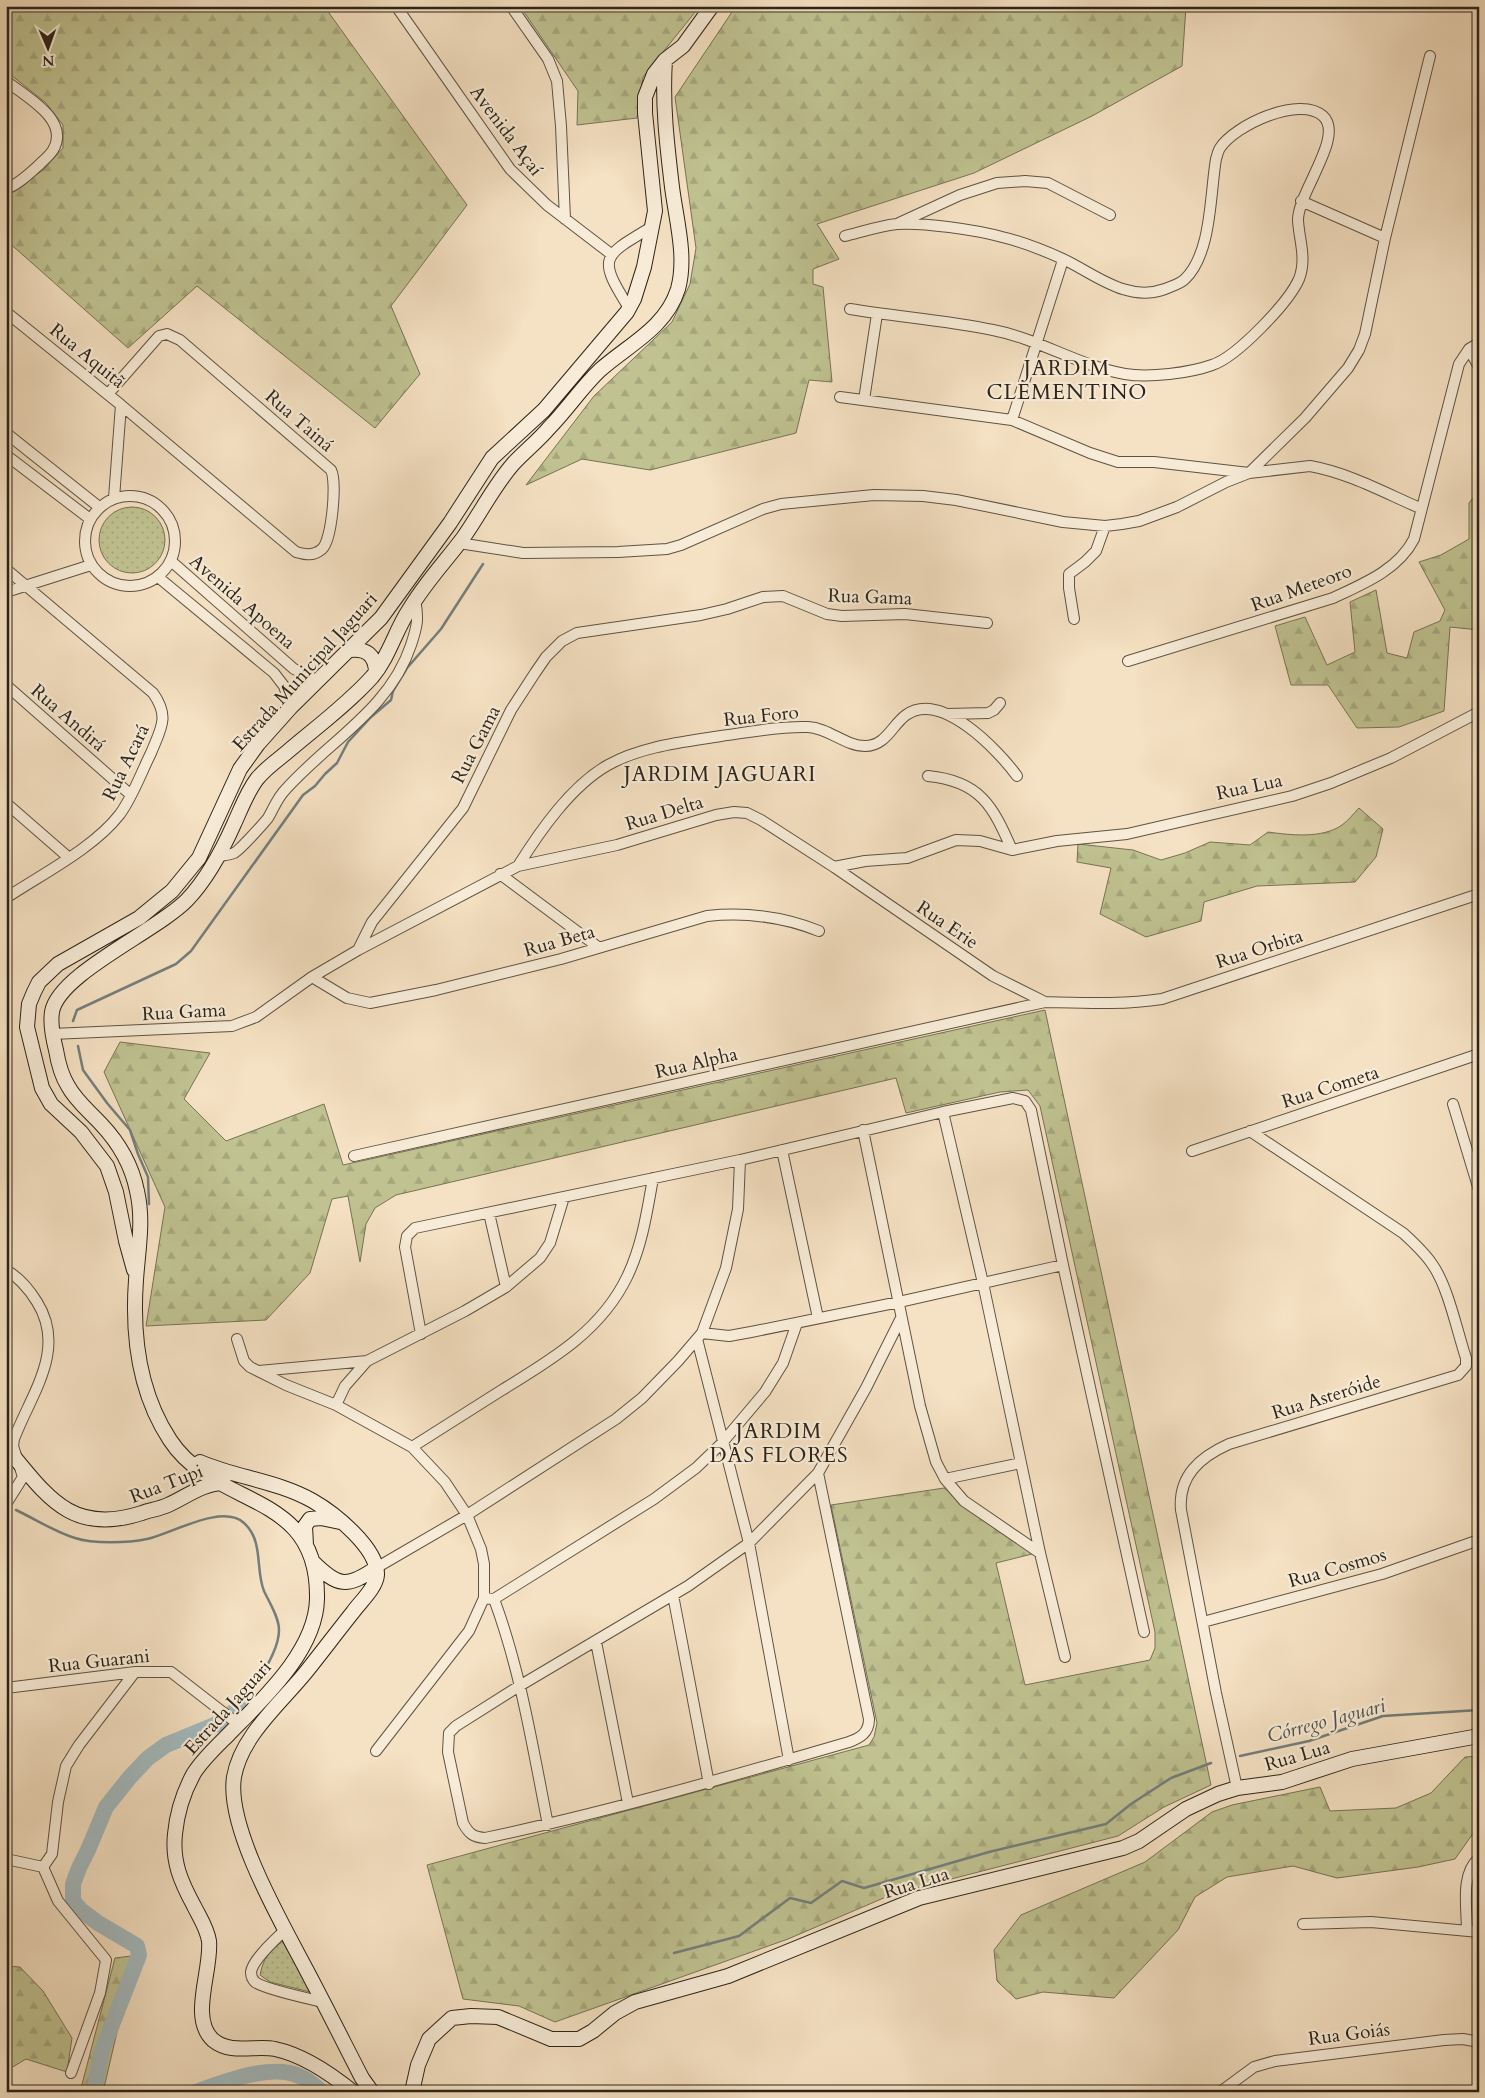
<svg xmlns="http://www.w3.org/2000/svg" width="1485" height="2098" viewBox="0 0 1485 2098" font-family="Cardo,serif">
<style>
.green{fill:url(#green-dots);stroke:#767355}
.forest{fill:url(#forest-firs);stroke:#767355}
.lines{fill:none;stroke-linecap:round;stroke-linejoin:round}
.stream{stroke:#737e7d;stroke-width:2.5}
.river{stroke:#a3babf;stroke-width:16}
.street-casing{stroke:#5e5344;stroke-width:12}
.secondary-casing{stroke:#2c2419;stroke-width:16}
.street{stroke:#f8ecd8;stroke-width:10}
.secondary{stroke:#f8ecd8;stroke-width:14}
.labels{text-anchor:middle;stroke-width:4.5;stroke-linejoin:round;paint-order:stroke}
.street-label{font-size:19px;fill:#2c2419;stroke:#f8ecd8}
.water-label{font-size:20px;font-style:italic;fill:#50514b;stroke:#f8ecd8}
.quarter-label{font-size:21px;letter-spacing:1px;fill:#2c2419;stroke:#f8ecd8}
</style>
<defs>
<pattern id="green-dots" width="8" height="8" patternUnits="userSpaceOnUse" patternTransform="scale(1.25)"><rect width="8" height="8" fill="#c0c291"/><path d="M2 2h.1M6 6h.1" fill="none" stroke="#a5a77c" stroke-width="1.8" stroke-linecap="round"/></pattern>
<pattern id="forest-firs" width="22" height="20" patternUnits="userSpaceOnUse" patternTransform="scale(1.25)"><rect width="22" height="20" fill="#c0c291"/><path d="M5 1l3.5 6h-7zM16 11l3.5 6h-7z" fill="#a5a77c"/></pattern>
</defs>
<rect width="100%" height="100%" fill="#f5e1c3"/>
<filter id="stains"><feTurbulence type="fractalNoise" baseFrequency=".004" numOctaves="4"/><feColorMatrix values="0 0 0 0 .2 0 0 0 0 .09 0 0 0 0 .02 0 0 0 .5 -.17"/></filter>
<radialGradient id="worn" r=".72"><stop offset=".6" stop-color="#630" stop-opacity="0"/><stop offset="1" stop-color="#630" stop-opacity=".3"/></radialGradient>
<path class="green" d="M99 540a33 33 0 1 1 66 0a33 33 0 1 1-66 0Z
M283,1941L310,1992L270,1982L260,1975C263,1958 270,1951 283,1941Z"/>
<path class="forest" d="M6,6H324L467,205L391,306L420,374L375,428L197,286L128,348L6,240V196L43,170L63,148V125L46,103L6,71Z
M520,6H700L643,77L637,118L577,125L578,91Z
M736,6H1186L1182,66L1092,116L974,173L817,224L839,259L813,269V284L823,287L832,382L809,380L796,433L650,470L582,459L526,485L594,396L672,322L690,284L696,248L675,97Z
M1479,490V630L1450,627L1444,711L1399,727L1357,728L1328,685H1291L1275,626L1305,617L1327,665L1355,652L1350,602L1376,590L1387,653L1407,658L1414,632L1440,621L1445,610L1419,562L1441,555L1469,539V503Z
M1359,808L1383,829L1376,857L1355,882L1257,886L1204,902L1201,921L1146,937L1100,914L1111,868L1077,862L1078,844L1133,850L1161,860L1185,853L1210,842L1250,845L1268,832C1290,835 1322,839 1342,825C1348,821 1353,814 1359,808Z
M1045,1010L1211,1785L1164,1807L1118,1836L893,1894L788,1939L555,2022L519,2006L463,1999L427,1865L869,1745L874,1737L877,1723L831,1505L944,1488L1032,1554L996,1563L1025,1685L1150,1660L1155,1648V1632L1040,1106L1028,1090L1000,1092L906,1113L896,1078L396,1195L375,1208L366,1224L360,1262L348,1196L332,1199L310,1273L266,1320L146,1326L165,1207L104,1072L120,1042L210,1053L184,1099L226,1141L324,1104L343,1165Z
M1479,1756V1829L1474,1832L1455,1859L1418,1867L1337,1878L1293,1866L1227,1877L1195,1897L1178,1930L1114,1998L1043,1992L1016,1999L997,1981L994,1950L1021,1915L1145,1862L1212,1812L1232,1805L1320,1787L1330,1811L1396,1808L1431,1793L1465,1757Z
M131,1956L132,1968L103,2092H80L115,1958Z
M6,1966L20,1967L43,1991L72,2038L67,2072L26,2059L6,2071Z"/>
<g class="lines">
<path class="stream" d="M73,1021L77,1010L176,964L191,951L303,795L315,786L325,774L337,763L348,742L371,717L391,700L393,691L407,668L441,629L483,564
M78,1046L83,1070L107,1103L130,1130L138,1154L148,1177L149,1204
M16,1510C35,1519 55,1532 75,1538C93,1544 128,1543 147,1539C171,1534 222,1503 244,1523C264,1541 255,1569 264,1591C269,1602 279,1617 279,1630C279,1653 253,1689 239,1707
M1240,1756L1309,1741L1383,1716L1479,1710
M674,1953L739,1936L790,1898L811,1903L842,1881L864,1888L989,1852L1106,1824L1131,1804L1171,1778L1211,1763"/>
<path class="river" d="M94,2092L101,2053L139,1955L137,1946L98,1923L82,1911L73,1901V1884L79,1868L88,1850L106,1807L130,1777L148,1758L166,1745L222,1722L239,1707
M196,2092C224,2082 271,2063 299,2076C308,2079 315,2086 322,2092"/>
<g class="street-casing">
<path id="street" d="M396,6L510,169L547,205L611,254
M511,6L548,59L557,81L561,126L565,219
M6,81C25,96 71,120 53,150C50,155 44,160 40,164C30,173 19,184 6,189
M1301,201L1385,238
M899,223L960,195L997,183L1025,181L1048,183L1110,215
M845,236C861,232 879,226 897,224C922,222 977,230 1002,237C1023,242 1043,250 1063,259C1095,274 1127,303 1165,289C1172,286 1180,284 1185,279C1212,253 1210,193 1216,159C1217,156 1218,151 1220,148C1235,125 1300,95 1323,116C1345,136 1298,192 1298,220C1299,240 1307,258 1299,279C1289,302 1237,357 1212,365C1190,373 1149,378 1125,374C1079,366 1039,339 993,330C946,320 898,317 850,309
M629,308C598,258 601,257 650,228
M6,312L121,405L114,498
M1469,349L1479,367
M108,394L159,336L167,334L180,340L331,470C337,482 332,540 322,549C314,556 306,555 296,552L121,405
M840,397L1012,420L1090,453L1118,462H1154L1249,473L1310,466C1349,473 1385,493 1420,508
M864,400L877,314
M1012,420L1063,260
M6,433L99,507
M6,455L90,519
M85 541a45 45 0 1 1 90 0a45 45 0 1 1-90 0Z
M459,543L523,553L618,552L667,549L681,545L763,509L781,504L874,495L923,496L956,500L1063,522L1105,526L1122,524L1139,521L1177,507L1226,482L1249,473L1305,418L1348,368L1359,350L1365,334L1385,238L1430,56
M171,561L294,669L318,681
M6,569L153,693C170,717 161,728 151,753C141,773 133,796 120,814C94,848 42,874 6,898
M158,577L274,673L284,686L291,707
M6,592L91,565
M1074,619L1069,588V574L1085,562L1096,551L1105,526
M1128,661L1333,598C1363,584 1398,570 1414,539L1459,364L1469,349L1479,343
M6,685L131,795
M947,714L988,713L994,710L1000,703
M928,776C980,781 993,806 1012,850
M6,803L68,857
M219,856C224,855 230,855 234,853C239,851 264,823 268,818C274,808 277,798 286,789C329,741 390,709 411,645C417,627 419,619 415,600
M518,866C540,831 571,786 608,765C642,746 684,742 721,736C750,732 779,726 808,727C829,728 845,746 865,746C886,746 892,725 906,715C941,690 998,750 1017,776
M834,867L865,861L907,858L956,840L980,841L1012,850L1057,841L1127,834L1292,796L1331,783L1391,758L1479,712
M500,874L598,947
M358,950L518,866L617,845L716,815L734,812L747,813L761,820L834,867L993,976L1045,1002
M312,977L347,998L370,1003L436,990L561,959L707,916C745,912 784,917 819,931
M52,1034L232,1026L256,1017L312,977L358,950L372,922L463,808L511,710L535,673L546,657L562,641L577,633L701,615L727,609L763,597L783,596L827,614L842,616L905,614L987,623
M1453,1104L1479,1190
M943,1112L983,1283L1040,1553L1065,1657
M863,1130L920,1406L936,1462L945,1479L964,1501L1040,1553
M782,1150L818,1318
M1192,1151L1479,1054
M354,1156L1045,1002C1085,1003 1123,1005 1162,999L1479,894
M489,1213L506,1287
M6,1270C20,1278 29,1289 37,1302C67,1350 31,1394 14,1439L13,1446L23,1477L6,1504
M702,1333L729,1336L751,1332L899,1302L1063,1265
M421,1334L405,1247L407,1236L415,1228L740,1160L943,1112L1013,1098L1025,1101L1031,1110L1063,1265L1144,1632
M237,1339L244,1361L250,1367L286,1385L336,1405L412,1447L445,1482L467,1515L481,1549L484,1564V1598L469,1631L376,1751
M697,1339L749,1543L789,1760
M259,1371L367,1361L465,1311L506,1287L540,1258L550,1243L564,1197
M336,1405L345,1386L367,1361
M412,1447C442,1428 472,1409 502,1390C551,1360 601,1331 627,1277C642,1246 647,1212 653,1178
M818,1473L869,1719C869,1733 860,1738 849,1742C729,1777 608,1812 485,1838C473,1837 469,1834 463,1823L448,1752L449,1733L456,1726L521,1685L688,1586L749,1543L818,1473L866,1388L901,1318
M945,1479L1021,1463
M376,1568L467,1515L616,1419L642,1398L678,1361L702,1333L726,1268L738,1209L740,1160
M673,1595L709,1784
M484,1598L494,1599L654,1499L696,1468L722,1443L765,1392L783,1363L797,1323
M494,1599C521,1672 533,1749 548,1825
M1203,1622L1382,1574L1479,1540
M596,1642L628,1803
M6,1688L135,1672H171L238,1724
M1237,1788L1216,1693L1181,1510C1178,1476 1200,1457 1229,1444L1458,1375L1466,1366V1358C1457,1331 1448,1286 1432,1264C1424,1252 1414,1243 1403,1233L1250,1131
M6,1859L43,1867L58,1901L106,1960L100,1993L71,2073
M43,1867L52,1854L58,1802L66,1766L79,1745L135,1672
M1303,1924L1371,1922L1479,1932
M285,1930C276,1939 253,1959 251,1972C251,1976 253,1980 255,1982C264,1989 310,1999 323,2002
M1467,1931C1467,1908 1460,1874 1479,1858
M1220,2092L1254,2067L1275,2061L1444,2040L1463,2039L1479,2042"/>
</g>
<g class="secondary-casing">
<path id="secondary" d="M350,650C366,648 375,655 376,671
M134,1270L126,1241L116,1192L107,1166L81,1132L51,1104L42,1088L27,1027L29,1004L34,992L39,982L58,964L139,918L172,891L199,858L240,769L258,744L291,707L381,618L450,523L492,458L544,410L627,312L634,299L644,267L655,211L645,113V97L654,74L665,60L683,46L712,6
M6,1447C47,1496 71,1536 142,1513C150,1510 159,1509 168,1505C186,1497 203,1483 224,1483
M200,1462C237,1478 278,1481 313,1501C334,1513 378,1548 377,1575C376,1588 360,1602 353,1612C337,1632 322,1652 306,1672C281,1703 241,1736 234,1777C226,1828 283,1925 307,1971C326,2007 344,2043 362,2078L372,2092
M306,1545L305,1526L310,1519L321,1518L340,1522
M313,1562C338,1587 347,1588 376,1568
M353,2092C331,2074 303,2055 275,2049C255,2045 231,2055 213,2040C189,2018 212,1970 209,1941C207,1928 200,1918 194,1906C181,1882 172,1862 175,1834C177,1813 184,1791 194,1773C203,1759 216,1747 228,1735C262,1700 316,1651 317,1599C319,1489 216,1510 170,1440C139,1393 132,1335 136,1280C138,1250 144,1221 137,1191C132,1166 119,1143 101,1124C90,1112 76,1101 68,1086C61,1075 58,1062 56,1050C53,1038 50,1024 52,1012C58,974 157,931 187,900C208,878 222,851 234,824C241,809 247,792 257,779C265,769 276,761 286,753C314,729 348,704 372,677C389,657 395,631 409,610C424,584 445,562 463,538C480,514 493,487 513,464C524,452 538,441 549,428C567,410 581,388 600,370C628,345 666,328 678,289C687,257 676,219 672,187C667,145 662,103 665,60
M412,2092L418,2065L429,2039L452,2018L471,2016L498,2017L551,2039H579L593,2031L615,2013L635,2002L728,1976L919,1898L1123,1848L1139,1841L1186,1809L1218,1794L1237,1788L1282,1782L1352,1759L1479,1736"/>
</g>
<use href="#street" class="street"/>
<use href="#secondary" class="secondary"/>
</g>
<g class="labels">
<g class="street-label">
<text transform="translate(507 130) rotate(53)" y="7">Avenida Açaí</text>
<text transform="translate(88 355) rotate(39)" y="7">Rua Aquitã</text>
<text transform="translate(300 420) rotate(41)" y="7">Rua Tainá</text>
<text transform="translate(1301 587) rotate(-20)" y="7">Rua Meteoro</text>
<text transform="translate(870 596) rotate(2)" y="7">Rua Gama</text>
<text transform="translate(243 601) rotate(41)" y="7">Avenida Apoena</text>
<text transform="translate(304 671) rotate(-48)" y="7">Estrada Municipal Jaguari</text>
<text transform="translate(761 715) rotate(-6)" y="7">Rua Foro</text>
<text transform="translate(69 717) rotate(41)" y="7">Rua Andirá</text>
<text transform="translate(475 744) rotate(-63)" y="7">Rua Gama</text>
<text transform="translate(125 762) rotate(-64)" y="7">Rua Acará</text>
<text transform="translate(1249 786) rotate(-12)" y="7">Rua Lua</text>
<text transform="translate(664 812) rotate(-17)" y="7">Rua Delta</text>
<text transform="translate(948 924) rotate(34)" y="7">Rua Erie</text>
<text transform="translate(559 940) rotate(-16)" y="7">Rua Beta</text>
<text transform="translate(1259 948) rotate(-18)" y="7">Rua Orbita</text>
<text transform="translate(184 1011) rotate(-3)" y="7">Rua Gama</text>
<text transform="translate(696 1062) rotate(-13)" y="7">Rua Alpha</text>
<text transform="translate(1330 1086) rotate(-18)" y="7">Rua Cometa</text>
<text transform="translate(1326 1396) rotate(-17)" y="7">Rua Asteróide</text>
<text transform="translate(166 1483) rotate(-21)" y="7">Rua Tupi</text>
<text transform="translate(1337 1567) rotate(-16)" y="7">Rua Cosmos</text>
<text transform="translate(99 1660) rotate(-6)" y="7">Rua Guarani</text>
<text transform="translate(227 1707) rotate(-48)" y="7">Estrada Jaguari</text>
<text transform="translate(1297 1755) rotate(-16)" y="7">Rua Lua</text>
<text transform="translate(916 1882) rotate(-17)" y="7">Rua Lua</text>
<text transform="translate(1349 2033) rotate(-7)" y="7">Rua Goiás</text>
</g>
<g class="water-label">
<text transform="translate(1326 1720) rotate(-15)" y="7">Córrego Jaguari</text>
</g>
<g class="quarter-label">
<text x="1067" y="375">JARDIM<tspan x="1067" dy="24">CLEMENTINO</tspan></text>
<text x="720" y="781">JARDIM JAGUARI</text>
<text x="779" y="1438">JARDIM<tspan x="779" dy="24">DAS FLORES</tspan></text>
</g>
</g>
<rect width="1485" height="2098" fill="none" stroke="#f5e1c3" stroke-width="25"/>
<rect x="8" y="8" width="1470" height="2083" fill="none" stroke="#2c2419" stroke-width="2.5"/>
<rect x="12" y="12" width="1460" height="2073" fill="none" stroke="#2c2419"/>
<g transform="translate(48 48) rotate(178)" stroke="#f8ecd8" stroke-width="4" paint-order="stroke">
<path d="M0-4L9 19L0 12L-9 19Z" fill="#2c2419"/>
<text y="-8" font-size="14" font-weight="bold" text-anchor="middle" fill="#2c2419">N</text>
</g>
<rect width="100%" height="100%" filter="url(#stains)"/>
<rect width="100%" height="100%" fill="url(#worn)"/>
</svg>
